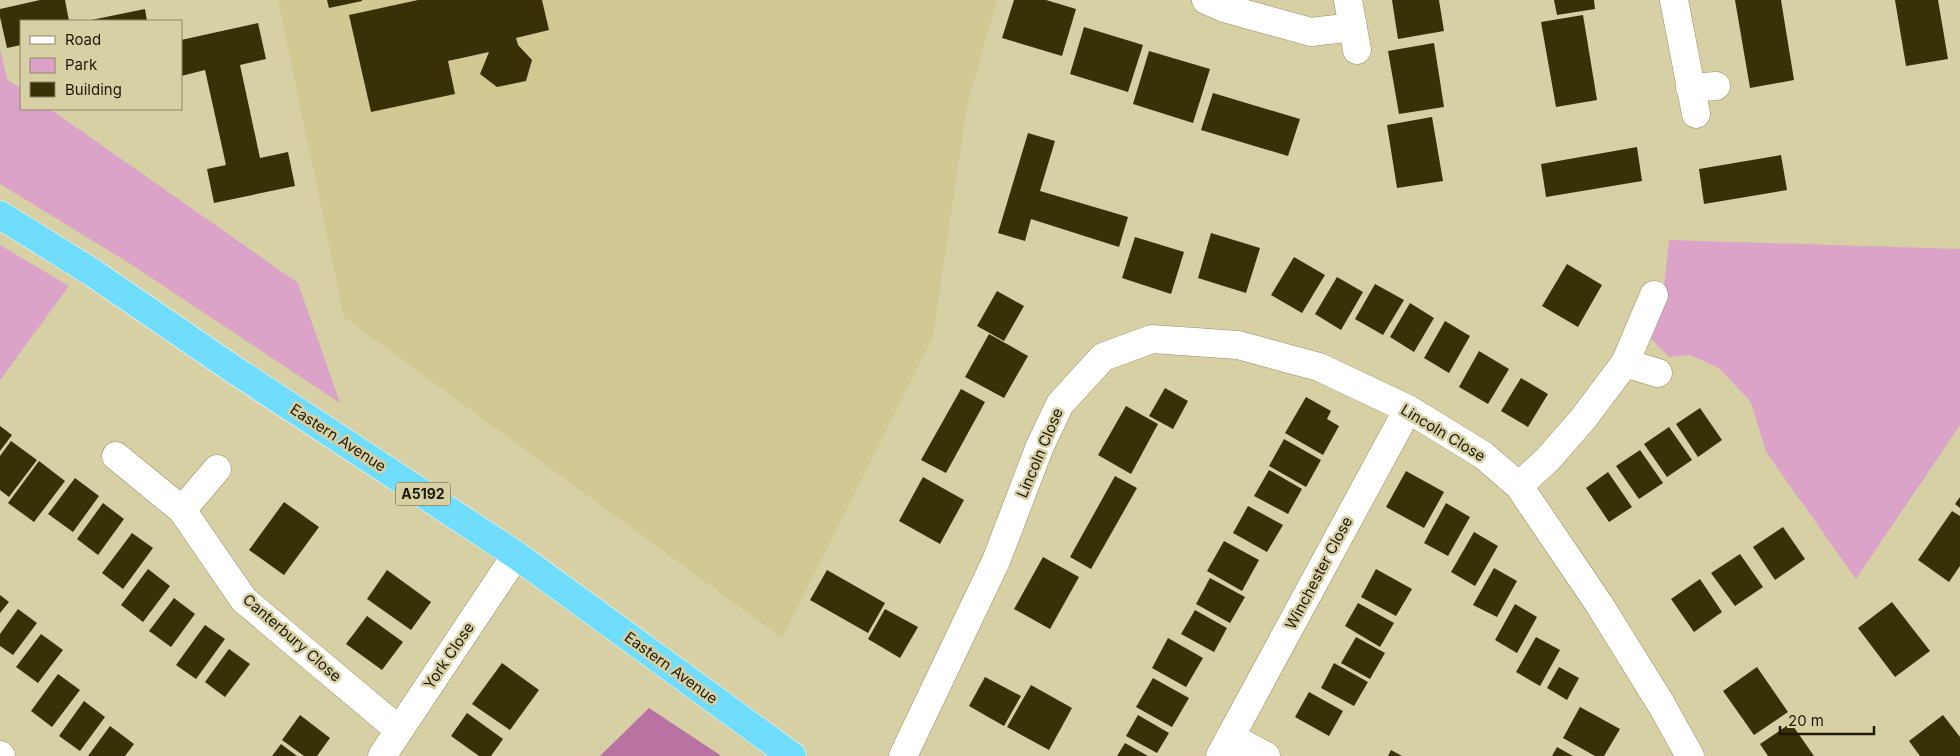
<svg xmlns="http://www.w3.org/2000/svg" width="1960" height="756" viewBox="0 0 1960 756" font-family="Inter,sans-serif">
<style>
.built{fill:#d1c894}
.green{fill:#dca3c9}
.forest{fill:#b873a2}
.building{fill:#383107}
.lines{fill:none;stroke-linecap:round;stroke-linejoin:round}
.minor-casing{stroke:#958e64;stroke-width:29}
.highway-casing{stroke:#fff;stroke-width:29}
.minor{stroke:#fff;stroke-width:28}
.highway{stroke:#71ddfc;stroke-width:28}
.labels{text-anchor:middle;stroke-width:5;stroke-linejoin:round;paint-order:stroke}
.shield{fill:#d7d0a4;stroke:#555138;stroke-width:1}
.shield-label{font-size:14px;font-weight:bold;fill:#1d1a09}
.street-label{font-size:15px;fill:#1d1a09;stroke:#d7d0a4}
</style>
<rect width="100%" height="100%" fill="#d7d0a4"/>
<path class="built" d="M278,0H997L967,106L933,337L782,638L344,317Z"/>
<path class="green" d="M0,48L7,79L21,89V109H50L298,283L340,403L129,263L0,184Z
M1669,240L1960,249V425L1856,579L1766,452L1751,402L1719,368L1690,355L1669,357L1644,331L1664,287Z
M0,245L69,286L0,380Z"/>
<path class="forest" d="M649,708L720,755V756H600Z"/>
<path class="building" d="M40,0H65L69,21H21V45L7,48L0,17V9Z
M327,0H362V1L329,8Z
M418,0H542L549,30L516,38L518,45L532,60L526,81L497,87L480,74L489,52L448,61L455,94L371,112L349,15Z
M1014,0H1046L1076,9L1062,56L1002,38Z
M1392,0H1439L1444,31L1398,39Z
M1554,0H1594L1595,9L1557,15Z
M1735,0H1781L1794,80L1750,88Z
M1895,0H1938L1948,59L1906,66Z
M145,9L147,21H91V20Z
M1583,15L1597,100L1556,107L1541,22Z
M258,23L266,59L240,65L260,158L288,152L295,186L214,203L207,169L226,165L205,70L181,76V40Z
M1084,27L1143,45L1128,92L1070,74Z
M1434,43L1444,107L1399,114L1388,51Z
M1149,51L1210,69L1193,123L1133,104Z
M1213,93L1300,119L1288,156L1201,130Z
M1432,117L1443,181L1397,188L1387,125Z
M1028,133L1055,141L1040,191L1128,217L1119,247L1031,219L1025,241L998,233Z
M1637,147L1642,181L1546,197L1541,164Z
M1781,155L1787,190L1704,204L1699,169Z
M1211,233L1260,248L1246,293L1198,278Z
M1135,237L1184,252L1171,294L1122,278Z
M1294,257L1325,275L1302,313L1271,295Z
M1567,264L1602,285L1578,327L1542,306Z
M1337,277L1363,292L1341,330L1315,314Z
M1375,284L1404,300L1383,335L1355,319Z
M997,291L1024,306L1004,341L977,326Z
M1410,303L1434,318L1414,352L1390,337Z
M1445,321L1470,336L1449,373L1424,358Z
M989,334L1028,356L1004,398L965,377Z
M1479,351L1509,369L1488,404L1459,387Z
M1521,378L1548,394L1528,427L1501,411Z
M1165,388L1188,401L1173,429L1149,416Z
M961,389L985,402L946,473L921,460Z
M1306,397L1331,411L1327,419L1339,426L1323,455L1285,433Z
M1126,406L1158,424L1131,474L1098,455Z
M1700,408L1722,440L1698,457L1676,424Z
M0,426L12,435L0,451Z
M1669,427L1692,460L1667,477L1644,444Z
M1284,439L1321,460L1306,487L1269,466Z
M11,441L37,460L9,497L0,490V456Z
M1640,450L1663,483L1639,499L1616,466Z
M39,461L65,481L34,522L8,503Z
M1269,470L1302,489L1288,514L1254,496Z
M1406,471L1444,492L1424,528L1386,507Z
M1608,472L1632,507L1609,522L1586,488Z
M1115,476L1137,488L1091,569L1070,557Z
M923,477L964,500L940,544L899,521Z
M75,478L99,496L73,532L48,514Z
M1960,497V508L1955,504Z
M284,502L319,527L284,575L249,550Z
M103,503L124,519L98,555L77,539Z
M1446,503L1470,517L1448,556L1424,543Z
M1248,506L1283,525L1267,552L1233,533Z
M1952,511L1960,516V566L1949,582L1918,560Z
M1783,527L1805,559L1775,580L1753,547Z
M1474,532L1498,546L1475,586L1451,572Z
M132,533L153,548L123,589L102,573Z
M1224,541L1259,560L1242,591L1207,571Z
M1740,554L1763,587L1735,606L1711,573Z
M1043,557L1079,577L1050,629L1014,609Z
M1494,568L1517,581L1497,617L1473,605Z
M148,569L170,586L143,622L121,605Z
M1376,569L1412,589L1396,616L1361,597Z
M387,570L431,602L411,630L367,599Z
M827,570L885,603L868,633L810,600Z
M1210,578L1245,597L1230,623L1196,604Z
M1700,579L1722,612L1694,632L1671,599Z
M0,595L9,602L0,613Z
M174,598L195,614L171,647L149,631Z
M1892,602L1930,651L1895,677L1858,628Z
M1358,603L1394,623L1380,647L1345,626Z
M1515,604L1537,617L1517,653L1495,640Z
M18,609L37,623L13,655L0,646V634Z
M885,609L918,627L900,658L868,639Z
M1195,610L1227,628L1214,652L1181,634Z
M367,616L403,642L382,670L346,644Z
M205,625L225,639L196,679L176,665Z
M41,634L63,650L38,683L16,667Z
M1356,637L1385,653L1370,679L1341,663Z
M1536,637L1560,650L1540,686L1516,672Z
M1168,638L1203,658L1186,687L1152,668Z
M229,649L250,664L225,697L205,682Z
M502,663L539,690L510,730L472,704Z
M1334,663L1368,682L1354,706L1321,688Z
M1559,667L1579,678L1567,700L1547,688Z
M1757,667L1788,712L1754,735L1723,691Z
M58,674L80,690L52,727L31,711Z
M985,677L1021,696L1004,726L969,706Z
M1153,678L1189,698L1172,727L1136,707Z
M1031,685L1072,708L1049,750L1007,727Z
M1309,692L1343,711L1329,736L1295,717Z
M84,701L105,717L80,751L59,736Z
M1580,707L1620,729L1604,756H1595L1563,738Z
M467,713L503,739L491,756H479L451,736Z
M300,715L330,738L317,756H304L282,740Z
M1138,715L1169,733L1157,753L1126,736Z
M1943,715L1960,737V756H1920L1909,741Z
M1791,723L1814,756H1768L1760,744Z
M110,726L134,744L125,756H88Z
M1125,743L1148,756H1117Z
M281,744L297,756H272Z
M1557,747L1573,756H1552Z
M1391,750L1402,756H1388Z"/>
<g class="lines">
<g class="minor-casing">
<path id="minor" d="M1206,0L1224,8L1311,32L1353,27
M1348,0L1357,50
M1674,0L1696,114
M1690,88L1716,86
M1625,363L1658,373
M116,456L182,510L244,600L399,730
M1519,486L1548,459L1583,419L1625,363L1654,295
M182,510L217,469
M1230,737L1266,756
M0,755L1,756
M382,756L516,555
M903,756L996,561L1040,446L1060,404L1103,357L1152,339L1238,345L1319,367L1408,409L1483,455L1519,486L1599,604L1661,704L1690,756
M1220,756L1408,409"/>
</g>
<g class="highway-casing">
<path id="highway" d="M0,215L90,271L233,369L516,555L792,756"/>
</g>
<use href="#minor" class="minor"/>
<use href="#highway" class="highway"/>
</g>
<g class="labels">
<rect class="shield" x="395.5" y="482.5" width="55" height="23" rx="4"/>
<g class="shield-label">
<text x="423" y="499">A5192</text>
</g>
<g class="street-label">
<text transform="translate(1443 433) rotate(31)" y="5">Lincoln Close</text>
<text transform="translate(338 438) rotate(33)" y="5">Eastern Avenue</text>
<text transform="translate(1040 453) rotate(-67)" y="5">Lincoln Close</text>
<text transform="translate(1319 573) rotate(-62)" y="5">Winchester Close</text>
<text transform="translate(292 638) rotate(41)" y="5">Canterbury Close</text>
<text transform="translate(449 656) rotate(-56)" y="5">York Close</text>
<text transform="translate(671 668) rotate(36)" y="5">Eastern Avenue</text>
</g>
</g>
<rect x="20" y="20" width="162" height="90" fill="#d7d0a4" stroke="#8d8766"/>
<rect x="30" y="36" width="25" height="8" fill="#ffffff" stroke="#8d8766"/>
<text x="65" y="45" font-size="15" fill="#1d1a09">Road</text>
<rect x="30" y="58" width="25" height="15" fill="#dca3c9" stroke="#8d8766"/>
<text x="65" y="70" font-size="15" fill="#1d1a09">Park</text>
<rect x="30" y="82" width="25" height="15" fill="#383107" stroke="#8d8766"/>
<text x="65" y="95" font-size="15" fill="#1d1a09">Building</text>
<path d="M1780 726v8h94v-8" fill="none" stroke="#1d1a09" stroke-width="2.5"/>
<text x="1788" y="726" font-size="15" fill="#1d1a09" stroke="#d7d0a4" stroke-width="4" paint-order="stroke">20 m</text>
</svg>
